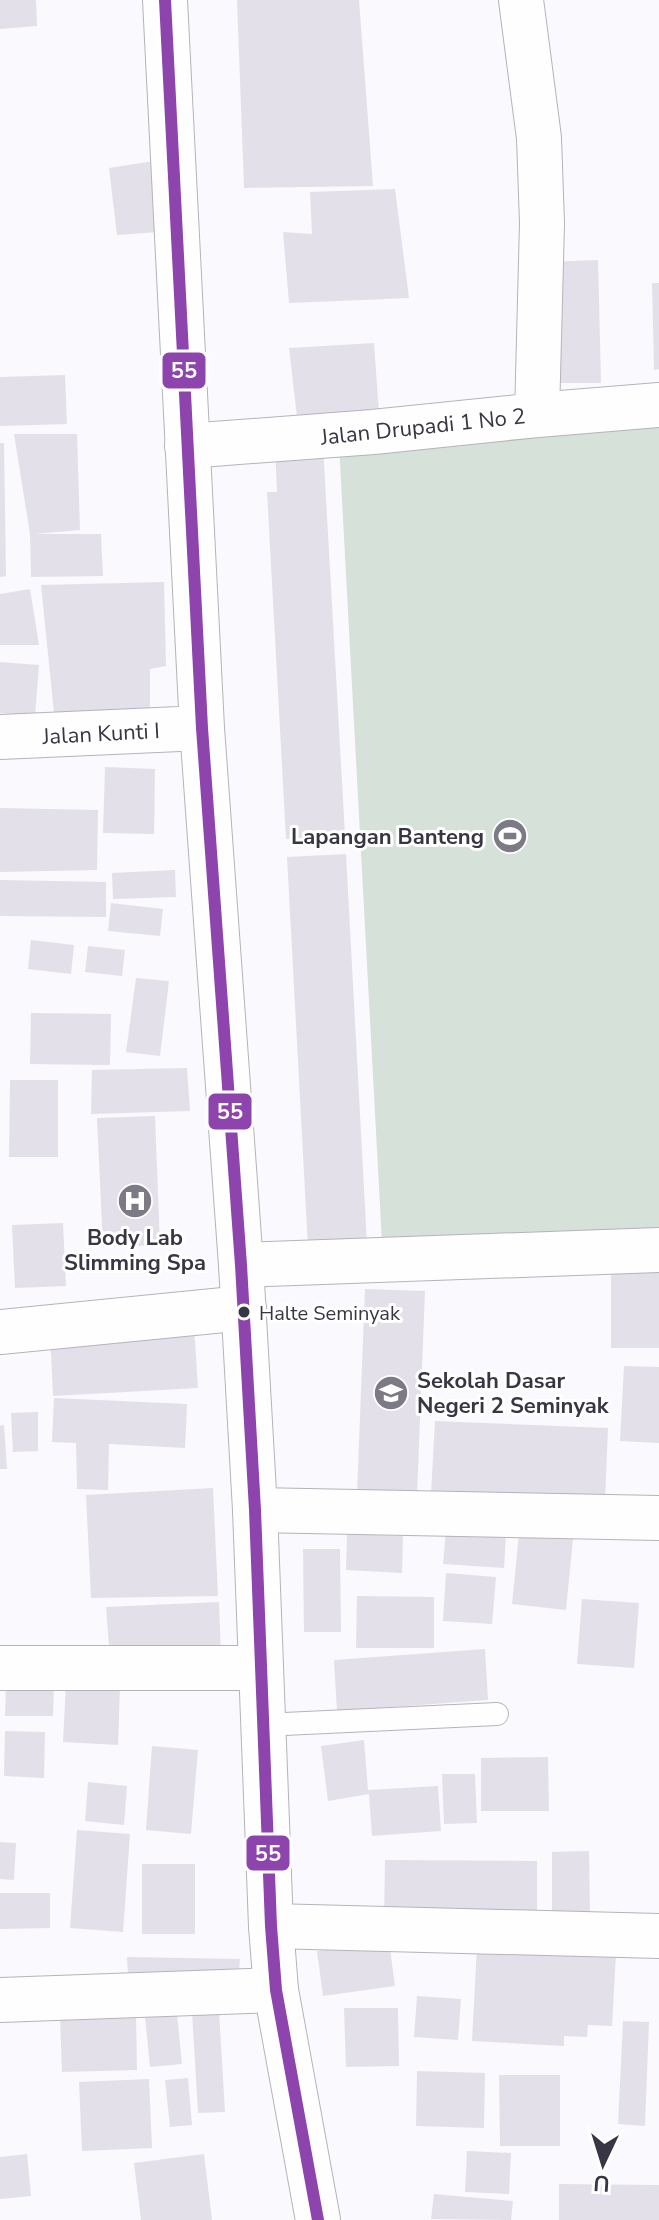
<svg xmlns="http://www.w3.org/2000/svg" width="659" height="2220" viewBox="0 0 659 2220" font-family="'Nunito Sans',sans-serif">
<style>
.green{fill:#d6e1da}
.building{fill:#e4e0e9}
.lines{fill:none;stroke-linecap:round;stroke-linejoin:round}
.lane-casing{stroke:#b4b3bb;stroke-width:24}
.street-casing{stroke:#b4b3bb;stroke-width:46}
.secondary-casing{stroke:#b4b3bb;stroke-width:46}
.lane{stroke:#fefeff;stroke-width:22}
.street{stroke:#fefeff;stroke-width:44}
.secondary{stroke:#fefeff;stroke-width:44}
.bus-1-casing{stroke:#fff;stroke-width:18}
.bus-1{stroke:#8e44ad;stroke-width:12}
.bus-dot{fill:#383644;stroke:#fff;stroke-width:3}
.labels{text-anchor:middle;stroke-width:6;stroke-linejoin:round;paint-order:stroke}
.bus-label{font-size:20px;fill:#383644;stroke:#fff;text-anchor:start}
.street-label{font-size:22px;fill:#383644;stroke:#fff}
.poi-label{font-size:22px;font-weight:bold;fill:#383644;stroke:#fff;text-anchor:end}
.line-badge{stroke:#fff;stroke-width:3}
.badge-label{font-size:22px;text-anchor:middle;font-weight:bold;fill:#fff}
</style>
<rect width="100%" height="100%" fill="#faf9fe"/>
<path class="green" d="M659,427V1228L382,1243L339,444Z"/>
<path class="building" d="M0,0H36L37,26L0,29Z
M237,0H359L373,186L244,188Z
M154,161L159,232L117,235L109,168Z
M395,189L409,298L289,303L283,232L312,234L310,192Z
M598,260L601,383H547L544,262Z
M652,283H659V369L654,370Z
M374,343L379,414L297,417L289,348Z
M65,375L67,424L0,426V377Z
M14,434H77L80,530L35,534H101L103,576L31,577L30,534Z
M0,443H4L6,576L0,577Z
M323,445L345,835L286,839L267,492H277L275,447Z
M164,582L166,666L150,669V716L54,713L41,585Z
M30,589L39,645H0V594Z
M0,662L39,665L35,716L0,713Z
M105,767L155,769L154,834L103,833Z
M0,808L98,810L97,870L0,872Z
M346,854L367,1244L308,1247L287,857Z
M175,870L176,897L113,899L112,873Z
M0,880L106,882V917L0,916Z
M111,903L163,909L160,936L108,931Z
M31,940L74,945L71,974L28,969Z
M88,946L125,950L122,976L85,972Z
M136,978L169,981L160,1056L126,1052Z
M31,1013L111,1014L110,1065L30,1064Z
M187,1068L190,1111L91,1114L92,1070Z
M10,1080H58V1157H9Z
M155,1116L160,1245L103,1247L97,1118Z
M63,1223L66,1286L15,1288L12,1225Z
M611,1266H659V1348H611Z
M365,1289L425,1291L417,1496L357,1494Z
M194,1325L198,1388L53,1396L50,1333Z
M624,1366L659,1367V1443L620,1441Z
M54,1398L187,1404L185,1448L109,1444L108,1490L77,1489L76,1443L52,1442Z
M38,1412V1451L13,1452L11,1413Z
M435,1421L608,1428L605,1501L431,1494Z
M4,1425L7,1469H0V1426Z
M213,1488L218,1596L91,1598L86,1495Z
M446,1530L506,1534L504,1568L443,1564Z
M519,1533L573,1539L566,1610L512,1604Z
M347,1534L403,1536L402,1573L346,1570Z
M303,1549H340L341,1632H304Z
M446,1573L496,1577L492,1624L443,1621Z
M357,1596L434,1597V1648H356Z
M582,1599L639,1603L634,1668L577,1664Z
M219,1602L221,1657L110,1659L106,1607Z
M485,1649L488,1700L337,1711L334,1660Z
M6,1681H54L53,1716H5Z
M66,1683L120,1685L118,1745L63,1742Z
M5,1731L45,1732L44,1778L4,1776Z
M364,1740L368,1790L438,1786L441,1831L372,1836L369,1794L328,1801L321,1746Z
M152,1746L198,1750L191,1834L146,1830Z
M548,1757L549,1811H481V1758Z
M442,1774H475L477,1823L444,1824Z
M88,1782L127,1786L124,1825L85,1821Z
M77,1830L130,1834L123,1932L70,1928Z
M0,1842L16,1843L14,1880L0,1879Z
M589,1851L590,1915H552V1852Z
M385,1860L537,1861V1920H384Z
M142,1864H195V1934H142Z
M0,1893H50V1928L0,1929Z
M389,1941L395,1986L323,1996L317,1951Z
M477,1946L616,1954L612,2026L588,2025L587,2037L564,2036V2046L472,2041Z
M127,1957L240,1959L238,1986L129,1991Z
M417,1996L461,1999L458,2040L414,2037Z
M344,2008H398L399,2066L346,2067Z
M219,2011L225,2112L198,2113L192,2012Z
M177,2013L182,2064L150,2067L145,2016Z
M136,2015L137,2070L62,2072L60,2017Z
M623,2021L649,2022L645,2126L618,2124Z
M417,2071L485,2073L484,2128L416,2126Z
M499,2075H560V2146H500Z
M188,2078L192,2125L170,2127L165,2080Z
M149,2079L152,2148L82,2151L79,2082Z
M467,2151L511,2153L509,2194L465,2192Z
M27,2154L31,2196L0,2199V2157Z
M204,2154L212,2220H141L134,2163Z
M559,2184L659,2185V2220H559Z
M434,2194L513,2201L511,2220L431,2219Z"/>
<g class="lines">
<g class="lane-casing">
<path id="lane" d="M263,1725L497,1714"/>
</g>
<g class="street-casing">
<path id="street" d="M521,0L539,138L542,223L537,415
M187,446L373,432L537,415L659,405
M241,1265L659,1250
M0,1332L244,1308
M255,1510L659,1518
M0,1668H261
M271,1926L659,1936
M0,2000L276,1990"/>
</g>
<g class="secondary-casing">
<path id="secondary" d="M165,0L202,728L241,1265L255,1510L271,1926L276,1990L318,2220
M0,737L202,728"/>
</g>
<use href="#lane" class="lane"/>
<use href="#street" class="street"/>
<use href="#secondary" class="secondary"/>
<g class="bus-1-casing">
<path id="bus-1" d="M165,0L202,728L241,1265L255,1510L271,1926L276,1990L318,2220"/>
</g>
<use href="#bus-1" class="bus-1"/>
</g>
<defs>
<g id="stadium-disc" transform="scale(1.8)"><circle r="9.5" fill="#7c7a85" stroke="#fff"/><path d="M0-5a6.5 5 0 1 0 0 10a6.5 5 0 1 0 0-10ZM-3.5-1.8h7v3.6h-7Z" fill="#fff"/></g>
<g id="hospital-disc" transform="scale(1.8)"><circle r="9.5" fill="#7c7a85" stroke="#fff"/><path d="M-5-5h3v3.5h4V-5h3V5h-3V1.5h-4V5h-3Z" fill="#fff"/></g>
<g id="school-disc" transform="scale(1.8)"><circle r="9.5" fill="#7c7a85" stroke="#fff"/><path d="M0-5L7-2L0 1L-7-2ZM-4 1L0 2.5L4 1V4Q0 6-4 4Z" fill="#fff"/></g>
</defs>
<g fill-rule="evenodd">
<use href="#stadium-disc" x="510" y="836"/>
<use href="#hospital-disc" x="135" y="1201"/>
<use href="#school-disc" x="391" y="1393"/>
</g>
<circle class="bus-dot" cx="244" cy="1312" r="7"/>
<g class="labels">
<g class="bus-label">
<text x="259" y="1320">Halte Seminyak</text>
</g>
<g class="street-label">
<text transform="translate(423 426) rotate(-6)" y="8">Jalan Drupadi 1 No 2</text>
<text transform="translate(101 733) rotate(-3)" y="8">Jalan Kunti I</text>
</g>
<g class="poi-label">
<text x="484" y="844">Lapangan Banteng</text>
<text x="135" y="1245" text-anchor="middle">Body Lab<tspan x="135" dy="25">Slimming Spa</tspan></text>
<text x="417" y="1388" text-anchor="start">Sekolah Dasar<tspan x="417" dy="25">Negeri 2 Seminyak</tspan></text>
</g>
</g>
<g class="line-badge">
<rect x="161" y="351" width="46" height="39" rx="8" fill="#8e44ad"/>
<rect x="207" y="1092" width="46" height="39" rx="8" fill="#8e44ad"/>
<rect x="245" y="1834" width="46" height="38" rx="8" fill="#8e44ad"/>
</g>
<g class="badge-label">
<text x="184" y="378">55</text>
<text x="230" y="1119">55</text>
<text x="268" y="1861">55</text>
</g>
<g transform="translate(603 2164) rotate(184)" stroke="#ffffff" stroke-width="6" paint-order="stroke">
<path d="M0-6L14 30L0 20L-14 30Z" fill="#383644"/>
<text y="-12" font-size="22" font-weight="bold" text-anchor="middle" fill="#383644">U</text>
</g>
</svg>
